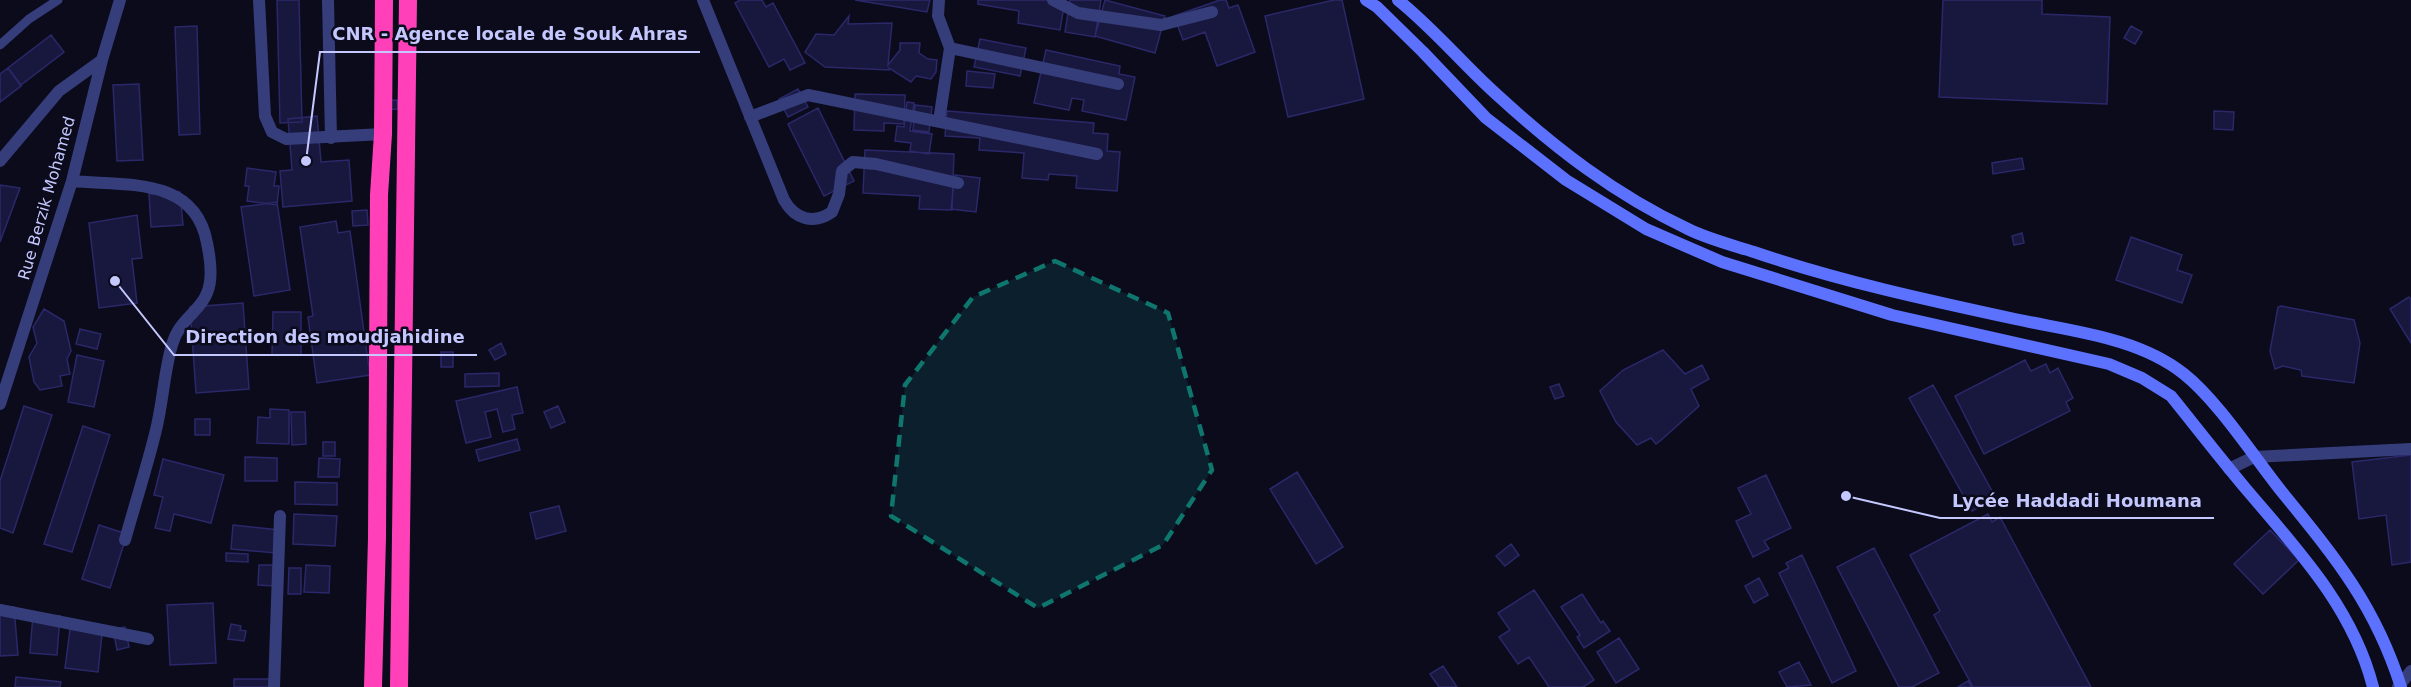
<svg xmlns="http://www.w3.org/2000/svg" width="2411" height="687" viewBox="0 0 2411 687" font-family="'DejaVu Sans',sans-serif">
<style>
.building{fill:#18173d;stroke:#2b2869;stroke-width:1.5}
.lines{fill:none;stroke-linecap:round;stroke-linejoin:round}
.lane{stroke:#353d7b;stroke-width:9}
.street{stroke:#353d7b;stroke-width:12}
.secondary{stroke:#5c72ff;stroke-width:12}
.highway{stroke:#ff40b9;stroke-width:18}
.marked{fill:#0f766e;fill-opacity:0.2;stroke:#0f766e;stroke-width:4.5;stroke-dasharray:12 8;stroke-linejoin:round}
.labels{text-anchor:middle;stroke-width:5;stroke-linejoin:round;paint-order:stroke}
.street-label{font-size:16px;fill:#c5c8ff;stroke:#0b0b1c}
.leader{fill:none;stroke:#c5c8ff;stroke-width:2}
.callout-dot{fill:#c5c8ff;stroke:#0b0b1c;stroke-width:2}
.callout-label{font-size:18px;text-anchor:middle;font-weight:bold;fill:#c5c8ff;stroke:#0b0b1c;stroke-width:5;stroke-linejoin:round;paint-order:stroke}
</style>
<rect width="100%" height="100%" fill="#0b0b1c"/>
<path class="building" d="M277,0H299L302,122L280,123Z
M740,0H762L766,7L773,3L805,63L790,70L784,59L769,67L735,3Z
M855,0H930L927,12Z
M978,0H1065L1060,30L1018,23L1019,11L978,4Z
M1070,0H1101L1095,37L1065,32Z
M1105,0L1165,16L1155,53L1095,36Z
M1220,0H1226L1229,8L1238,5L1255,52L1217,66L1205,32L1183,40L1174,16Z
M1334,0H1342L1364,99L1288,117L1265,16Z
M1943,0H2042V14L2110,17L2107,104L1939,97Z
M849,16L848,24L892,23L888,65L900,50V43H920L919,53L928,59L937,60L936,72L931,79L916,76L911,82L889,68V70L825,67L805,52L816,34L834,35Z
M197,26L200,134L179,135L175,27Z
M2131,26L2142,32L2135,44L2124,38Z
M51,35L64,52L21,85L8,68Z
M980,39L1026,48L1020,76L974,67Z
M1046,50L1120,66L1119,74L1135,77L1126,120L1082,111L1084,100L1072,98L1069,110L1034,103Z
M8,68L21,86L0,102V74Z
M967,71L995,74L993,88L966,86Z
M139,84L143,160L117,161L113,85Z
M798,89L808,107L788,117L779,99Z
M855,94L905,95L904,124L884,123V131L854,130Z
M397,100L398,109L381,110L380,101Z
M907,102L914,103L910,131L932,134L929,154L910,151L911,143L895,141L897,126L904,127Z
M915,105L932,107L929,132L913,130Z
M818,108L854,181L824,196L788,124Z
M947,111L1094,123L1093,133L1108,134L1107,151L1120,152L1117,191L1076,188L1077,176L1049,174L1048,180L1022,178L1024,153L979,150L980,138L945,136Z
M2214,111L2234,112L2233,130L2214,129Z
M317,116L321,162L349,160L352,201L283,207L280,171L292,170L288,119Z
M865,150L954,154L952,210L919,209L920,196L863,193Z
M2022,158L2024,169L1993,174L1992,163Z
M247,168L276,172L274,186H279L277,205L247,201L249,186H245Z
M955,175L980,178L976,212L951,209Z
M0,185L20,188L0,242Z
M180,192L183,225L151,227L149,194Z
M277,202L290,290L254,296L241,207Z
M367,210L368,225L353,226L352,211Z
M137,215L142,258L132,259L137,303L99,308L89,223Z
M336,221L338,233L350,231L370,375L317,383L308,317L313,316L300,227Z
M2022,233L2024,243L2014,245L2012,236Z
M2131,237L2182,255L2177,270L2192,275L2182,303L2116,280Z
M2409,297L2411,299V343L2390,309Z
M243,303L249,389L196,393L190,307Z
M2281,306L2354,320L2360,343L2354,383L2302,376L2301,370L2283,366L2275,369L2270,351L2278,307Z
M44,309L64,321L71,351L67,359L70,374L60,376L62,386L40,390L34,382L29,357L37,343L33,327Z
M273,312H301V355H272Z
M80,329L101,334L97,349L76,344Z
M501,343L506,354L495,360L489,350Z
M1663,350L1685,374L1702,365L1709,379L1691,389L1699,406L1660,441L1656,444L1651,438L1637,445L1616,422L1600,391L1623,370Z
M441,352H453V367H441Z
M77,355L104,361L94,407L68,402Z
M2025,360L2031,371L2046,364L2050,373L2058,368L2073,398L2066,402L2070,411L1984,454L1955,396Z
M499,373V386L465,387V374Z
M1559,384L1564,396L1555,399L1550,387Z
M1933,385L1996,498L1972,511L1909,398Z
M517,387L523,413L512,415L515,429L503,432L497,409L485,412L491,437L466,443L456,401Z
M24,406L52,415L13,533L0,528V481Z
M558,406L565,422L551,428L544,412Z
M270,409L289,410V444L257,443L258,417L270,418Z
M291,412H305L306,444L292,445Z
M195,419H210V435H195Z
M83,426L110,435L72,552L44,544Z
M517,439L520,450L479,461L476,450Z
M323,442H335V456H323Z
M2411,455V562L2392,565L2386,515L2359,519L2352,462Z
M245,457L277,458V481H245Z
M319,458L340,459L339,477H318Z
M163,459L224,475L211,523L174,514L170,531L155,528L163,497L154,495Z
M1297,472L1343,547L1316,564L1270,489Z
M1766,475L1791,528L1764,541L1769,549L1753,557L1736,521L1751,514L1738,488Z
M295,482L337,483V505L295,504Z
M559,506L566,531L536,539L530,513Z
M294,514L337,516L335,546L293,544Z
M1988,514L1992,522L2000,517L2091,687H1973L1934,615L1940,611L1910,555Z
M99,525L127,534L110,588L82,579Z
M233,525L279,530L276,553L231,549Z
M2270,530L2299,560L2263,594L2234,564Z
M1511,544L1519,555L1505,566L1496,556Z
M1874,548L1939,673L1912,687H1899L1837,567Z
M226,553L248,554V562L226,561Z
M1802,555L1856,671L1832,683L1779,573L1789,568L1786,563Z
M259,565H277L275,586L258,585Z
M306,565L330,566L329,593L304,592Z
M289,568H301V594H288Z
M1759,578L1768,595L1754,603L1745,586Z
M1534,590L1594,680L1583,687H1549L1529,657L1518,664L1499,637L1510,630L1498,613Z
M1582,594L1601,623L1603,621L1610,631L1584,648L1577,637L1580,635L1561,607Z
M213,603L216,663L170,665L167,605Z
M14,607L18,655L0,656V608Z
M33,614L60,616L57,655L30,653Z
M71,622L103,625L98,672L65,668Z
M231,624L241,626L240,630L246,631L244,641L228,639Z
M125,627L129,647L117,650L113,629Z
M1619,638L1639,669L1616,683L1597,652Z
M1799,662L1811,685L1787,687L1779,672Z
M1443,666L1457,687H1439L1430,674Z
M16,677L61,682L60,687H15Z
M234,679H274V687H234Z
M1968,681L1972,687H1958Z"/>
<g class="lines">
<path class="lane" d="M0,45L29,19L58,0"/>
<path class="street" d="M259,0L265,116L272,132L286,139L383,134
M328,0L331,138
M703,0L784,200C795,219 813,225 832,212L839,194L842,171L853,162L876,164L958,183
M939,0L938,16L950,48L939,121
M1053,0L1078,13L1161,25L1212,12
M950,48L1118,84
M750,117L808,95L1097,154
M0,161L59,91L102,60
M72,181C125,186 195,176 207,243C210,257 213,279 207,293C200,312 179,319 172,345C164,372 163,402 156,430C147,467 135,504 125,540
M0,404L72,181L102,60L120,0
M2229,469L2254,457L2411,449
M0,610L148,639
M274,687L280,516
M2398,687L2411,671"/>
<path class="secondary" d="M1366,0L1377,7L1423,52L1486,118L1566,180L1646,229L1722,262L1892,315L2109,364L2142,378L2171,396C2196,427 2220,458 2246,489C2297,549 2353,608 2373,687
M1398,0C1433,28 1462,63 1495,93C1555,148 1614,194 1688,229C1708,239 1732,245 1754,252C1839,281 1927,300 2015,319C2070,331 2138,337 2184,374C2218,401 2254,457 2282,492C2335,557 2375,605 2401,687"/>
<path class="highway" d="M373,687L377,538L379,195L383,134L384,0
M399,687L408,0"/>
</g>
<path class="marked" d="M1055,261L1168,313L1212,470L1163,545L1038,608L891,516L905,385L973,297Z"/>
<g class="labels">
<g class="street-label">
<text transform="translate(46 198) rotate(-74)" y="6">Rue Berzik Mohamed</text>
</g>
</g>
<path class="leader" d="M306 161L320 52H700M115 281L174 355H477M1846 496L1940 518H2214"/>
<g class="callout-dot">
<circle cx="306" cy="161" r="6"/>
<circle cx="115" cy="281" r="6"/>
<circle cx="1846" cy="496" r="6"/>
</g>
<g class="callout-label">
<text x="510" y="40">CNR - Agence locale de Souk Ahras</text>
<text x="325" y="343">Direction des moudjahidine</text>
<text x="2077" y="507">Lycée Haddadi Houmana</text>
</g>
</svg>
